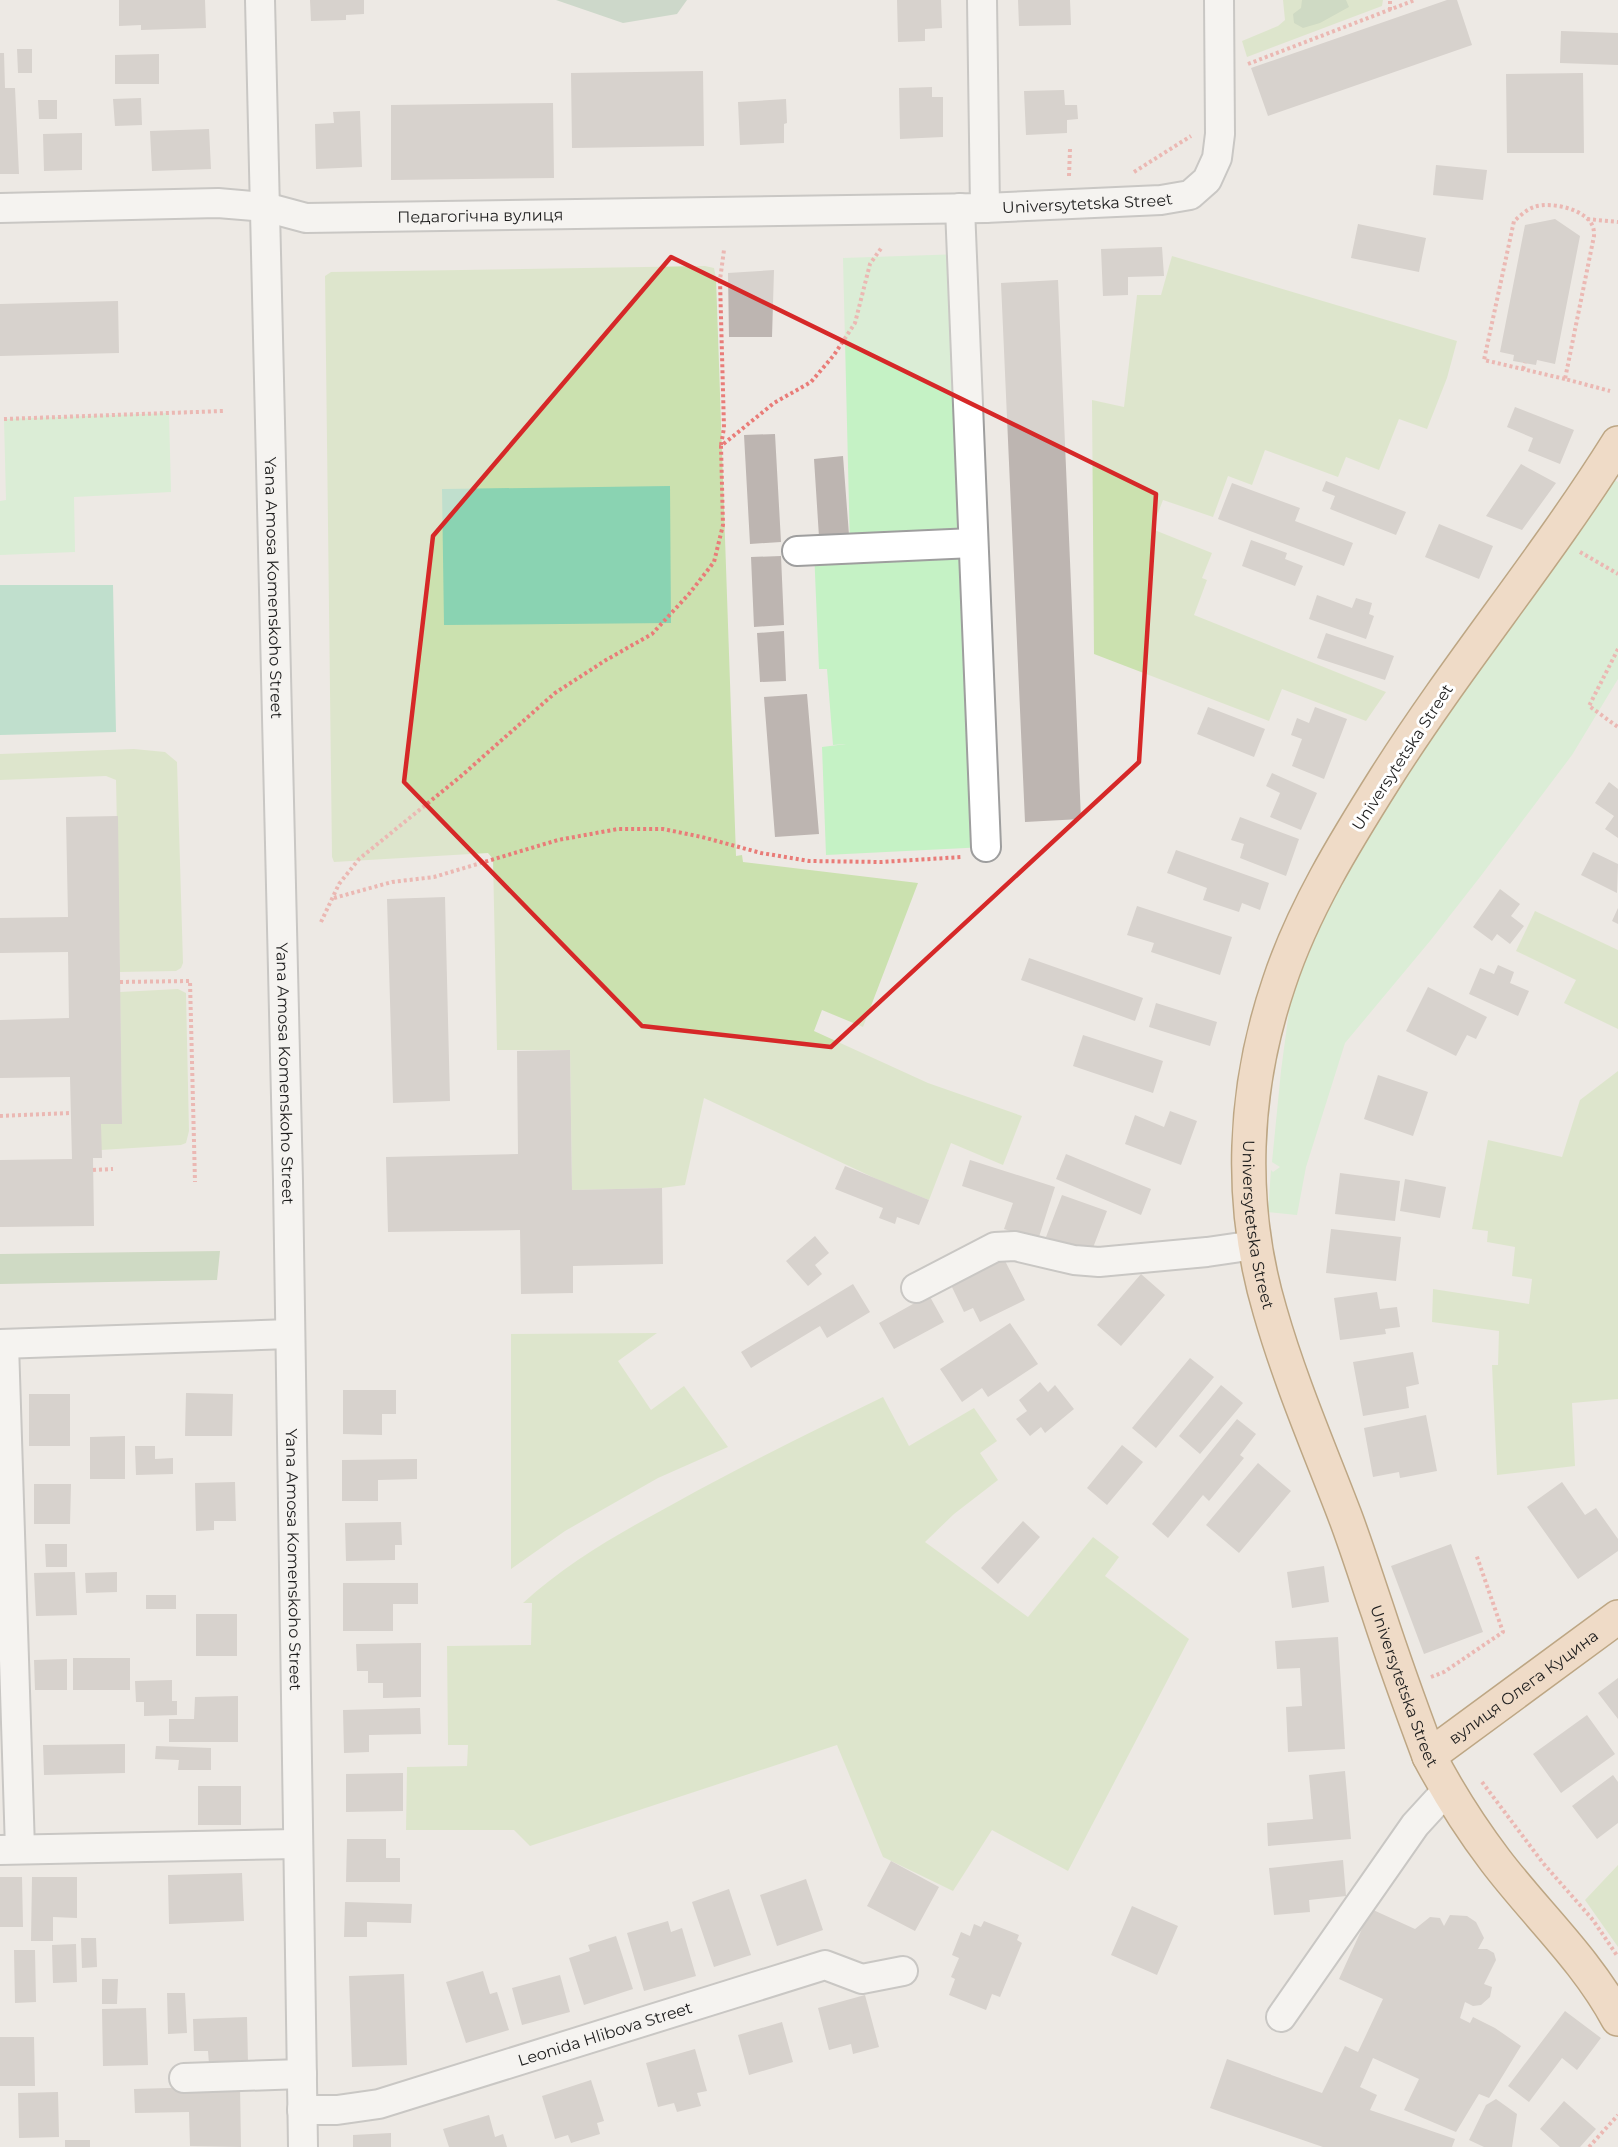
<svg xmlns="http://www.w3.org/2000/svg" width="1618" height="2147" viewBox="0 0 1618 2147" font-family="Montserrat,sans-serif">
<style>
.grass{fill:#cbe1af}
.forest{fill:#acc79d}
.cemetery{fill:#a7c3aa}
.park{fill:#c5f2c5}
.pitch{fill:#8ad3b2}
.building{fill:#bdb5b1}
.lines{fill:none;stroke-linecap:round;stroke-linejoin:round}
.minor-casing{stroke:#9e9e9e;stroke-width:32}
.major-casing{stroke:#845611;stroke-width:36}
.path{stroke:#e97c78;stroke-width:4;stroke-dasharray:3 3;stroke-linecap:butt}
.minor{stroke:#fff;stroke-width:28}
.major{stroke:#f1cba5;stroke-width:33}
.marked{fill:none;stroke:#d62828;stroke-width:4.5;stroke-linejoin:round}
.labels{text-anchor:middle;stroke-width:6;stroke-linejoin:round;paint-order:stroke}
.street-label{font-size:16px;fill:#1d1d1d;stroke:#fff}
</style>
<rect width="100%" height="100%" fill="#ede9e4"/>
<path class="grass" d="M1283,0H1383L1382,6L1247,57L1242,41L1278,26L1285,20Z
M1172,256L1457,341L1447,378L1427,429L1399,419L1379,470L1346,457L1338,477L1265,450L1252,485L1228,476L1213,517L1163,500L1152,529L1212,553L1202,578L1207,580L1194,615L1386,692L1366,721L1282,689L1269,721L1094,654L1092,400L1124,407L1137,295H1161Z
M705,266L714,268L716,278L736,856L742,855L743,862L918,883L863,1027L822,1010L814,1031L928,1083L1022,1116L1003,1165L951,1143L929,1200L883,1182L704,1098L685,1185L662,1188L572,1190L570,1050H497L493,859L488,853L334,862L332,857L325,276L331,272Z
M134,749L165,752L177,762L183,963L181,968L176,971L120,972L116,780L106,776L0,780V754Z
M1535,911L1618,950V1029L1564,1003L1576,980L1516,951Z
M178,989L186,993L189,1131L186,1143L181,1145L101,1150V1124H122L120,992Z
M1618,1071V1399L1572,1403L1575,1466L1497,1475L1492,1365H1498L1499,1331L1432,1322L1433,1289L1529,1304L1532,1279L1512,1276L1515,1247L1487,1242L1488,1231L1472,1229L1488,1140L1562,1157L1580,1100Z
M657,1333L618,1361L651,1410L684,1386L728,1447L658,1478L565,1531L511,1569V1334Z
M883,1397L909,1446L974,1408L997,1441L980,1453L998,1480L954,1514L925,1542L1028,1617L1093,1537L1119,1557L1105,1576L1189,1639L1068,1871L992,1830L953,1891L883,1857L837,1745L530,1846L514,1830H406L407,1767L467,1766L468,1745H448L447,1646L531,1645L532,1603H523C568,1562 621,1532 675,1503C743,1465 813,1431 883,1397Z
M1618,1865V1947L1585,1900Z"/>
<path class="forest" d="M1302,0H1346L1349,7L1320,23L1303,28L1294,23L1293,14L1301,8Z
M220,1251L217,1280L0,1284V1254Z"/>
<path class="cemetery" d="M556,0H687L677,14L623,23Z"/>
<path class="park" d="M962,254L986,847L826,855L822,747L846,744L833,745L827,669H819L814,550L850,548L843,258Z
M169,413L171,492L74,497L75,552L0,555V501L6,500L4,419Z
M1611,478L1618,482V679L1572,755L1480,877L1430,941L1345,1043L1306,1167L1297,1215L1268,1212L1271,1170L1273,1172L1280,1167L1272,1162L1281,1071L1296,958L1386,802L1501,641Z"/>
<path class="pitch" d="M670,486L671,623L444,625L442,489Z
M0,585H113L116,732L0,735Z"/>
<path class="building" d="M119,0H205L206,28L141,30V25L119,26Z
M310,0H364V14L346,15V20L311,21Z
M897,0H941L942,28L925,29V41L898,42Z
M1018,0H1070L1071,25L1019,26Z
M1447,0H1457L1472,45L1268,116L1251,68Z
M1561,31L1618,33V65L1560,63Z
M17,49H32V73H18Z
M0,53H4L5,88H15L19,174H0Z
M159,54V84H115V55Z
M703,71L704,146L572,148L571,73Z
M1583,73L1584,153H1507L1506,74Z
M932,87V97H943V137L900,139L899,88Z
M1064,90L1065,105H1077L1078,119L1067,120V133L1026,135L1024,91Z
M141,98L142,125L115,126L113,99Z
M786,99L787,123L784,124V143L740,145L738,102Z
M38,100H57V119H39Z
M553,103L554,178L391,180V105Z
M360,111L362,167L316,169L315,124L334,123L333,112Z
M209,129L211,169L152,171L150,131Z
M82,133V170L44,171L43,134Z
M1436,165L1487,170L1483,200L1433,195Z
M1555,219L1580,236L1555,364L1537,360L1536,365L1513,361L1514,355L1500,352L1525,225Z
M1358,224L1426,238L1419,272L1351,258Z
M1162,247L1164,276L1128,277V295L1103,296L1101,249Z
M774,270L772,337H729L728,273Z
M1058,280L1081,819L1025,822L1001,283Z
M118,301L119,353L0,356V304Z
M1515,407L1574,430L1560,464L1528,451L1533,438L1507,427Z
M775,434L781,542L750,544L744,435Z
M843,456L849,535L819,537L814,459Z
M1521,464L1556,483L1522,530L1486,516Z
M1326,481L1406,512L1396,535L1330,509L1335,496L1322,491Z
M1232,483L1300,508L1295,521L1353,543L1344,566L1218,519Z
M1439,524L1493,546L1479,579L1425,557Z
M1251,540L1287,553L1285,559L1303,566L1295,586L1242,566Z
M781,556L784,625L754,627L751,557Z
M1317,595L1352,608L1356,598L1372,603L1369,614L1374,616L1366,639L1309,619Z
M784,631L786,681L760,682L757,633Z
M1326,633L1394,656L1385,680L1317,658Z
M807,694L819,834L775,837L764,697Z
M1208,707L1265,729L1254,757L1197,734Z
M1315,707L1347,719L1324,779L1292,766L1302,739L1291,735L1297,718L1309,723Z
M1272,773L1317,793L1301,830L1270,817L1280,793L1266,786Z
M1609,782L1618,789V838L1605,829L1614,816L1595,803Z
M118,816L122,1124H101L102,1158H93L94,1226L0,1227V1160L72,1159L70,1077L0,1078V1020L69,1018L68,952L0,953V918L68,917L66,817Z
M1240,817L1299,839L1286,876L1240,858L1244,844L1231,840Z
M1176,850L1269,883L1260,910L1242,903L1239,912L1203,900L1207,888L1167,873Z
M1593,852L1618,864L1617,893L1581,875Z
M1500,889L1520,904L1511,916L1524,926L1510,944L1497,934L1492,941L1473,927Z
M445,897L450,1101L393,1103L387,899Z
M1137,906L1232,937L1220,975L1151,952L1154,943L1127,935Z
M1618,908V924L1612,921Z
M1029,958L1143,998L1135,1021L1021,980Z
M1498,965L1514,972L1510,983L1529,991L1518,1016L1469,994L1480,968L1494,974Z
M1428,987L1487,1017L1476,1039L1467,1035L1456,1056L1406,1031Z
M1156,1003L1217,1022L1210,1046L1149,1027Z
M1083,1035L1163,1061L1153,1093L1073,1066Z
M570,1050L572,1190L662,1188L663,1264L573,1266V1293L521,1294L520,1230L388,1232L386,1157L518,1154L517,1051Z
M1378,1075L1428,1092L1413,1136L1364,1119Z
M1170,1111L1197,1121L1181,1165L1125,1144L1135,1115L1164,1127Z
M1066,1154L1151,1189L1141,1215L1056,1179Z
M970,1160L1055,1187L1038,1240L1004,1229L1013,1203L962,1186Z
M845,1166L929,1200L919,1225L897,1217L895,1224L879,1218L883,1208L835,1189Z
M1340,1173L1400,1181L1395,1221L1335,1214Z
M1405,1179L1446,1187L1440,1218L1400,1211Z
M1062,1195L1107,1211L1091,1253L1046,1237Z
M1331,1229L1401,1237L1396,1281L1326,1273Z
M815,1236L829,1253L815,1265L822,1274L808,1286L786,1261Z
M1002,1255L1025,1300L980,1322L973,1308L964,1312L949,1281Z
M1141,1274L1165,1295L1121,1346L1097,1325Z
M853,1284L870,1312L827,1338L820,1326L751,1368L741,1352Z
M1377,1292L1380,1309L1397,1307L1400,1327L1385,1329L1386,1334L1340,1340L1334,1298Z
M929,1295L944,1322L894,1349L879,1323Z
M1010,1323L1038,1364L988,1397L982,1388L962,1402L940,1369Z
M1413,1352L1419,1384L1406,1387L1409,1408L1363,1416L1353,1362Z
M1190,1358L1214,1377L1156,1448L1132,1428Z
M1040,1382L1048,1392L1055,1385L1074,1409L1045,1433L1041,1427L1030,1436L1016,1419L1027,1411L1019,1400Z
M1221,1385L1243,1403L1200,1454L1179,1436Z
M343,1390H396V1414H382V1435L343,1434Z
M186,1393L233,1394L232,1436H185Z
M29,1394H70V1446H29Z
M1426,1415L1437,1471L1400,1478L1399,1472L1373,1477L1364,1428Z
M1237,1419L1256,1434L1240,1455L1244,1458L1209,1501L1203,1495L1168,1538L1152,1524Z
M125,1436V1479H90V1437Z
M1122,1445L1143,1462L1107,1505L1087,1488Z
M135,1446H155V1459L173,1458V1474L136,1475Z
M417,1459V1479L378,1480V1501H342V1460Z
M1258,1463L1291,1491L1239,1553L1206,1525Z
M235,1482L236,1521H214V1530L196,1531L195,1483Z
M1562,1482L1585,1515L1596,1508L1618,1539V1551L1578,1579L1527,1507Z
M34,1484H71L70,1524H34Z
M1023,1521L1040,1537L998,1584L981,1568Z
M401,1522L402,1545H395V1560L346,1561L345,1523Z
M45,1544H67V1567H46Z
M1451,1544L1483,1632L1424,1654L1391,1566Z
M1324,1566L1329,1602L1292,1608L1287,1572Z
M75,1572L77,1615L36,1616L34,1573Z
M117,1572V1592L86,1593L85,1573Z
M343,1583H418V1604H393V1631H343Z
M146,1595H176V1609H146Z
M196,1614H237V1656H196Z
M1338,1637L1345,1749L1288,1752L1286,1707L1302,1706L1300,1668L1277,1669L1275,1641Z
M421,1643V1697L383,1698V1683H368V1671H357L356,1644Z
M73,1658H130V1690H73Z
M67,1659V1690H35L34,1660Z
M1618,1678V1719L1598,1693Z
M172,1680V1701H177V1715L144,1716V1702H136L135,1681Z
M238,1696V1742H169V1719H194L195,1697Z
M420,1708L421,1734L369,1735V1752L344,1753L343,1710Z
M1587,1715L1615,1754L1561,1793L1533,1754Z
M125,1744V1773L44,1775L43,1745Z
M156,1746L211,1748V1770H178L179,1760L155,1759Z
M1345,1771L1351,1839L1268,1846L1267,1823L1313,1819L1309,1775Z
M403,1773V1811L346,1812V1774Z
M1613,1775L1618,1782V1823L1597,1839L1572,1806Z
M198,1786H241V1825H198Z
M347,1839H386V1858H400V1882H346Z
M1343,1860L1346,1896L1309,1900L1310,1912L1274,1915L1269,1868Z
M891,1861L939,1887L915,1931L867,1906Z
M242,1873L244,1921L169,1924L168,1875Z
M0,1877H22L23,1927H0Z
M32,1877H77V1918L53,1917V1941H31Z
M806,1879L823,1930L777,1946L760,1895Z
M729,1889L751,1955L714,1967L692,1902Z
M345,1902L412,1904L411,1923L367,1922V1937H344Z
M1132,1906L1178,1926L1157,1975L1111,1955Z
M1371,1909L1415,1929L1430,1917L1440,1918L1444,1926L1450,1915L1467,1916L1476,1922L1484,1938L1478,1949H1487L1494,1953L1496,1960L1484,1984L1492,1987L1490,1997L1481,2005L1473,2006L1465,2002L1460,2018L1470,2023L1473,2017L1495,2028L1521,2046L1489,2098L1479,2094L1456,2132L1404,2110L1419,2079L1373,2058L1360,2087L1377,2095L1370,2110L1455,2139L1452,2147H1323L1210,2108L1227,2059L1322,2093L1345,2046L1358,2052L1383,1999L1339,1979Z
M668,1921L671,1932L682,1928L696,1976L644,1991L627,1933Z
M984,1921L1019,1935L1017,1940L1022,1943L1000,1997L992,1994L986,2010L949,1995L955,1979L951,1977L959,1958L952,1955L961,1932L970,1936L974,1924L981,1927Z
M616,1936L633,1989L584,2005L569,1958L590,1951L588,1945Z
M81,1938H96L97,1967L82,1968Z
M76,1944L77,1982L53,1983L52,1945Z
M14,1950H35L36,2002L15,2003Z
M483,1971L490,1994L497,1992L509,2030L466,2043L446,1982Z
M404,1974L407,2065L352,2067L349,1976Z
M560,1975L570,2012L522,2025L512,1988Z
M102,1979H118L117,2004H102Z
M167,1993H185L187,2033L168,2034Z
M865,1995L879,2047L853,2054L851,2044L829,2050L818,2008Z
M146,2008L148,2065L103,2066L102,2009Z
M1565,2011L1601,2038L1577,2070L1562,2058L1529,2102L1508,2086Z
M247,2017L248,2063L209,2064L208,2051H194L193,2019Z
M782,2022L793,2062L749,2075L738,2035Z
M0,2037H34L35,2086H0Z
M695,2049L707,2091L697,2093L701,2106L677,2112L674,2103L658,2107L646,2063Z
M591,2080L604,2121L597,2123L600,2134L571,2143L568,2135L555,2139L542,2096Z
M240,2086L241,2147L190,2146L189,2112L135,2113L134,2089Z
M58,2092L59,2137L19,2138L18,2093Z
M1496,2099L1517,2114L1512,2147H1484L1469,2140L1486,2105Z
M1564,2101L1596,2129L1580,2147H1560L1540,2129Z
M489,2115L495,2137L503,2134L507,2147H449L443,2129Z
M391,2133V2147H353V2135Z
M65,2140H90V2147H65Z"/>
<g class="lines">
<g class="minor-casing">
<g id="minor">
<path id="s1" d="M260,0L288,1181L303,2147"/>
<path d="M982,0L985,208"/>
<path id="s2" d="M0,208L218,203L265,207L306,218L985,208L1161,200L1190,195L1207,180L1217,158L1220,134L1219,0"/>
<path d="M960,208L986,847"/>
<path d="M797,551L973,543"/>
<path d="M916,1288L995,1247L1015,1246L1074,1260L1099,1262L1207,1252L1255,1245"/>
<path d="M0,1344L290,1334"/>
<path d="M4,1344L20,1849"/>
<path d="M0,1850L297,1844"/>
<path d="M1281,2017L1415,1825L1447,1790"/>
<path d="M184,2078L302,2074"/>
<path id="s3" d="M302,2110H337L379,2104L825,1965L862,1979L903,1971"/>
</g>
</g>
<g class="major-casing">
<g id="major">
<path id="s4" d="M1618,443C1546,558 1459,662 1386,777C1345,842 1303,910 1279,983C1243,1089 1238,1203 1270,1311C1290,1381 1319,1448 1345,1516C1357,1548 1367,1580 1378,1612C1394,1661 1411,1708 1429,1756C1448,1792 1470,1827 1495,1860C1535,1913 1586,1959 1618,2019"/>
<path id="s5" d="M1429,1756L1618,1617"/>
</g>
</g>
<path class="path" d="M1390,10V0
M1248,64L1415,0
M1134,172L1191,136
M1069,176L1070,149
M1587,219L1618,222
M1523,369L1525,363
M1565,379L1484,360L1514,221C1520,216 1527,209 1534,207C1550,201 1587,209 1593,227C1594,230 1594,233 1594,236L1565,379L1610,391
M4,419L223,411
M721,445L724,428L720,280L724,250
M1580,552L1618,574
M1618,649L1589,706L1618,727
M334,898L392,882L434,877L558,840L618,829H663L702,837L761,853L809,861L881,862L962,857
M321,922L339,884L359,859L460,777L555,693L606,660L652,634L689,594L714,562L723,525L721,446L774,403L811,382L834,355L855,323L870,264L882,247
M120,982L190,981L195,1182
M0,1116L71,1113
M93,1170L113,1169
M1431,1677L1444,1672L1503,1632L1476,1554
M1482,1782L1543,1863L1593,1920L1618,1957
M1589,2147L1618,2115"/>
<use href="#minor" class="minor"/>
<use href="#major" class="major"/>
</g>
<path d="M0 0H1618V2147H0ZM671,257L1156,494L1139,762L831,1047L642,1026L404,782L433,536Z" fill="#ede9e4" fill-opacity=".55" fill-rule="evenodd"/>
<path class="marked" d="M671,257L1156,494L1139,762L831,1047L642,1026L404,782L433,536Z"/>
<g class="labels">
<g class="street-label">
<text dy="6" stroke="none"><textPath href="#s2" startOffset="1089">Universytetska Street</textPath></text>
<text dy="6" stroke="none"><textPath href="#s2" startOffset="482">Педагогічна вулиця</textPath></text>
<text dy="6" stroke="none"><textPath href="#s1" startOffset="588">Yana Amosa Komenskoho Street</textPath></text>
<text transform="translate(1402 757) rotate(-57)" y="6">Universytetska Street</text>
<text dy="6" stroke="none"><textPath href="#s1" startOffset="1074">Yana Amosa Komenskoho Street</textPath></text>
<text dy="6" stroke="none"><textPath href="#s4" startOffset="885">Universytetska Street</textPath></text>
<text dy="6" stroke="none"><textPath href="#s1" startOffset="1560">Yana Amosa Komenskoho Street</textPath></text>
<text dy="6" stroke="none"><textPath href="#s4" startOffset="1371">Universytetska Street</textPath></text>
<text dy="6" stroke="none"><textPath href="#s5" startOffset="117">вулиця Олега Куцина</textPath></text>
<text dy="6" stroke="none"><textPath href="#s3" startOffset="314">Leonida Hlibova Street</textPath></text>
</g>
</g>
</svg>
